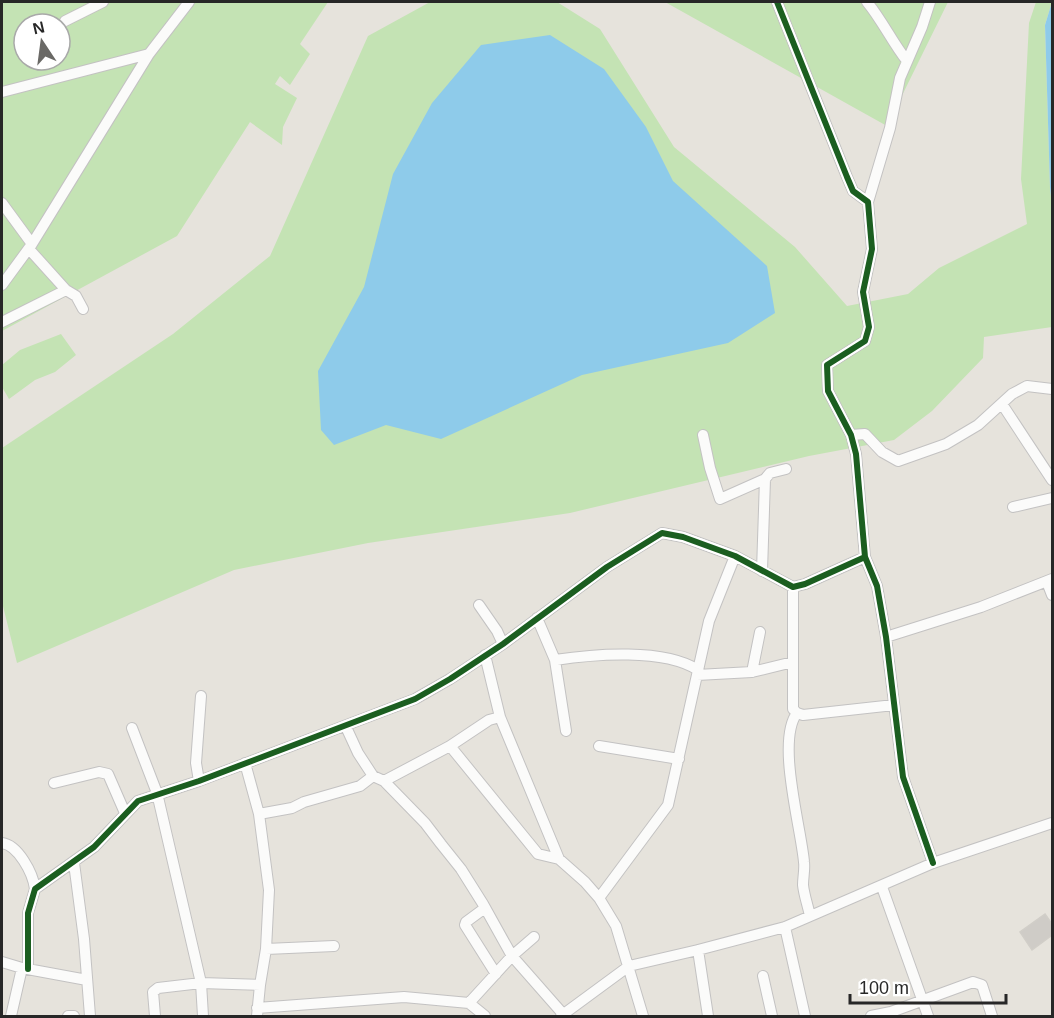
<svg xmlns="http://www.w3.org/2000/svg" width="1054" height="1018" viewBox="0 0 1054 1018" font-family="Helvetica,sans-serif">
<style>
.green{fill:#c4e3b4;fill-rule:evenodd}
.water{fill:#8ecbea}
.building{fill:#cfccc7;stroke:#d1cec8;stroke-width:1.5}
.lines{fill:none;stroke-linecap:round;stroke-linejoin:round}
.minor-casing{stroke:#c3c2c2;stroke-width:12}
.minor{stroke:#fbfbfa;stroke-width:10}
.cycleway-casing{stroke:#fff;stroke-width:10}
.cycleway{stroke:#1b5e20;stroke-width:6}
</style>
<rect width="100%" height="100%" fill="#e6e3dc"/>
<path class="green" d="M2,2H328L300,44L310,54L290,85L280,76L275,84L297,98L283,127L282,145L250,122L177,236L2,331ZM24,24H60V60H24Z
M430,2H557L600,29L674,147L795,247L847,306L908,294L939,268L1027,224L1021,179L1029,23L1036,2H1052L1045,25L1050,187L1052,207V327L984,337L983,358L932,411L894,440L809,456L570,513L368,543L234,570L17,663L2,602V448L173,334L270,256L368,36Z
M665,2H948L887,126Z
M61,334L76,355L55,372L35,380L9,399L2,387V365L20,350Z"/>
<path class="water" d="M1052,2V207L1050,187L1045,25Z
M550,35L604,69L646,127L673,181L767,266L775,313L728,343L582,375L441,439L386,425L334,445L321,430L318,371L364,287L393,174L432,103L481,45Z"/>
<path class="building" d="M1045,914L1052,924V935L1032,950L1020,932Z"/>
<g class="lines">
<g class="minor-casing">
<path id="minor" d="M777,2L847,177L853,191L868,202L872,249L863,292L869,327L865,341L827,365L828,391L851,435L856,454L865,557L877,586L886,637L903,777L933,863
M867,2C882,20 892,42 907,61
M65,21L103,2
M2,92L149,54
M868,202L890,128L900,78L922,27L930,2
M2,203L32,244
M29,249L66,290L76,296L83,309
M2,285L32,244L149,54L189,2
M2,322L66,290
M1002,404L1052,480
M703,435L710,468L720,499L765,479L770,473L786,469
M851,435L865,434L882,452L898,461L946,444L978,425L1012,394L1027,386L1052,389
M1013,507L1052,498
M762,571L765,479
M1047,582L1052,595
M793,587V709L797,713L803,715L894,705
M479,605L497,631L503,644
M537,618L555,660L566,731
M886,637L981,607L1052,579
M485,655L500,717
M555,660C594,654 664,648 698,670
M752,672L760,632
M697,675L752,672L793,662
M797,713C776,741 801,827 804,862C805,869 803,877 803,885C804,895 808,906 810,916
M346,727L358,753L373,776L384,781L425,823L441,844L461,869L483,904L512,956L563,1014
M132,728L157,793L201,983L203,1016
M450,746L538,854L559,859L585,882L599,898L616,926L643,1016
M599,746L679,759
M245,763L259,814L269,890L266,949L260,985L257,1016
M199,781L196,763L201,696
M384,781L450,746L489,720L500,717L559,859
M54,783L99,772L108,774L125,813
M259,814L292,808L304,802L360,786L373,776
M2,843C18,845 33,873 35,889
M74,863L84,939L90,1016
M882,887L928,1016
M599,898L668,805L709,621L735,556
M485,908L466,922L465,925L496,974
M785,927L805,1016
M266,949L334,946
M698,950L708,1016
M2,962L22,968L87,980
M28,969V913L35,889L94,847L138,801L199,781L415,699L450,679L503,644L607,567L662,533L683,537L735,556L793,587L805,584L865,557
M763,976L772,1016
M469,1003L512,956L534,937
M257,1008L404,997L469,1003L485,1016
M11,1016L22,968
M68,1016H74
M155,1016L153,992L158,988L201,983L260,985
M561,1016L629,966L698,950L785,927L933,863L1052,823
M871,1016L891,1012L973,982L982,985L992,1016"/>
</g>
<use href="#minor" class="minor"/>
<g class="cycleway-casing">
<path id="cycleway" d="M777,2L847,177L853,191L868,202L872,249L863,292L869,327L865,341L827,365L828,391L851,435L856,454L865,557L877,586L886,637L903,777L933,863
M28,969V913L35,889L94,847L138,801L199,781L415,699L450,679L503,644L607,567L662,533L683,537L735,556L793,587L805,584L865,557"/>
</g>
<use href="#cycleway" class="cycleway"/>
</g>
<rect width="1054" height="1018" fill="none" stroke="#272727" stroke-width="6"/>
<g transform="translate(42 42) rotate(347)"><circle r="28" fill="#ffffff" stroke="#a9a9a9" stroke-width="1.5"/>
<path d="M0-4.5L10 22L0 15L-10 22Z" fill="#6a6966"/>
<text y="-9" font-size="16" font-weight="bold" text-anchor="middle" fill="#272727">N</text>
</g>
<path d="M850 994v9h156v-9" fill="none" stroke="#272727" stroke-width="3"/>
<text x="859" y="994" font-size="18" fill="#272727" stroke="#ffffff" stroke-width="4.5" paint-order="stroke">100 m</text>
</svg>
